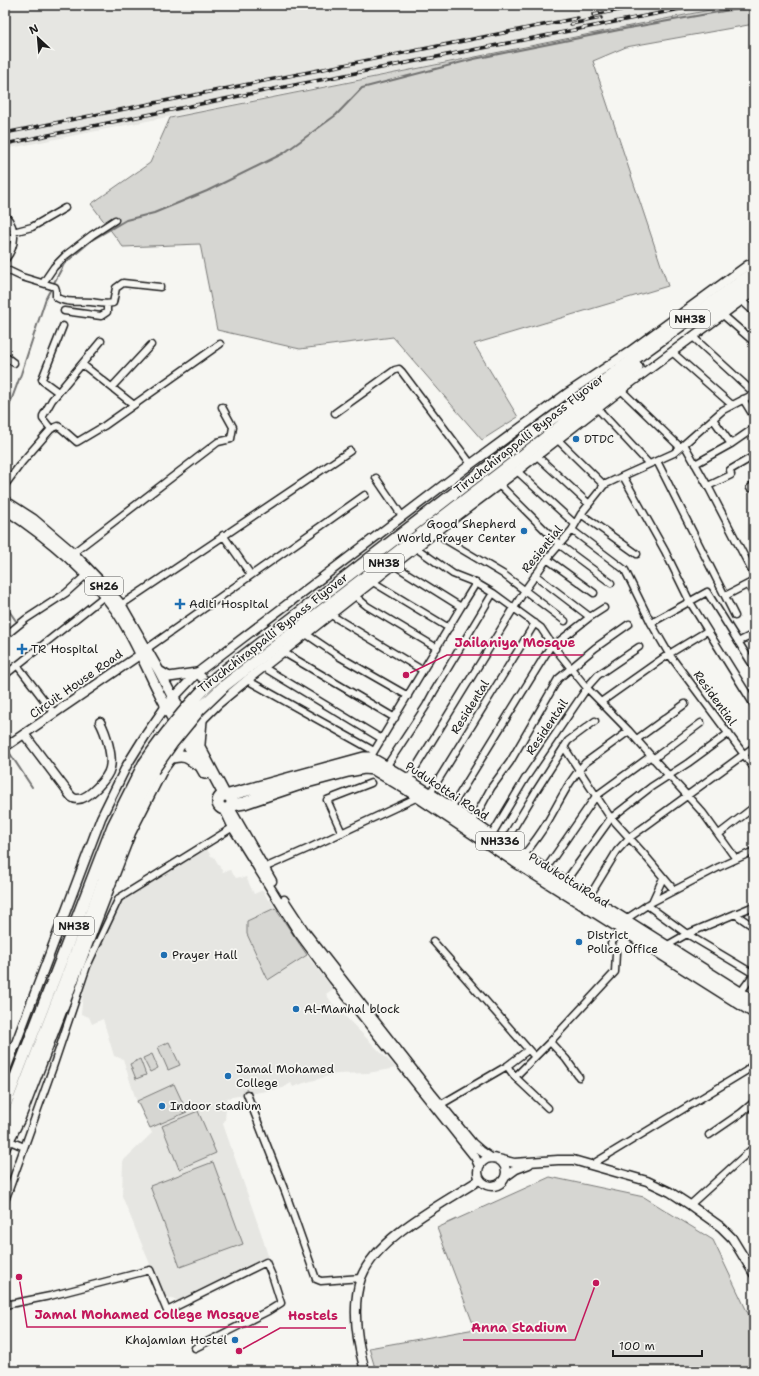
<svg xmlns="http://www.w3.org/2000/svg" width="759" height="1376" viewBox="0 0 759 1376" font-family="'Shantell Sans',sans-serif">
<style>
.built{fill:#e6e6e2}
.green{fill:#d6d6d2;stroke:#797977}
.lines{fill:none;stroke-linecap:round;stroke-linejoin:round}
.stream{stroke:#727271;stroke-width:2}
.street-casing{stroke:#1c1c1c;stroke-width:9}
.secondary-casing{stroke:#1c1c1c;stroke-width:11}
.primary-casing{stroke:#1c1c1c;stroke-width:12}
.highway-casing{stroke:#1c1c1c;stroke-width:14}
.street{stroke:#f6f6f2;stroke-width:6}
.secondary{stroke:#f6f6f2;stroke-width:8}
.primary{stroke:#f6f6f2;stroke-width:9}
.highway{stroke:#f6f6f2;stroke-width:11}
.rail-casing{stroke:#1c1c1c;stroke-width:3.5}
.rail{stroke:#f6f6f2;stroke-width:2;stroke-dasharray:6;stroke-linecap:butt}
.highway-bridge-casing{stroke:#1c1c1c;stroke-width:14;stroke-linecap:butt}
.highway-bridge{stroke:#f6f6f2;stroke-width:11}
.poi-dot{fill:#1f6fb2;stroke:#f6f6f2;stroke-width:1.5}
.labels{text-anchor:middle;stroke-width:3.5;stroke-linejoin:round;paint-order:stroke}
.shield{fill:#f6f6f2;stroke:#5d5d5c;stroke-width:1}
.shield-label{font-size:11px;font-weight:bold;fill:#1c1c1c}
.street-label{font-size:12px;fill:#1c1c1c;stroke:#f6f6f2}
.poi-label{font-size:12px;fill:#1c1c1c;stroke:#f6f6f2;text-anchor:start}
.leader{fill:none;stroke:#c2185b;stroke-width:1.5}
.callout-dot{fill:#c2185b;stroke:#f6f6f2;stroke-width:1.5}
.callout-label{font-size:13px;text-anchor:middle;font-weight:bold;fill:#c2185b;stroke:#f6f6f2;stroke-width:3.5;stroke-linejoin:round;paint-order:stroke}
</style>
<rect width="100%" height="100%" fill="#f6f6f2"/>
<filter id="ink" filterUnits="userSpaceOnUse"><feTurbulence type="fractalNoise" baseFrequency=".025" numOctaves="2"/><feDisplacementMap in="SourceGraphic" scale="8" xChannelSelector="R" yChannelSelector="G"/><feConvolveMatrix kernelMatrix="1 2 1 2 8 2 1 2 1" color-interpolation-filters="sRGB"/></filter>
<g filter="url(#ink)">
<path class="built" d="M5,5H735L5,149Z
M206,848L211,856L214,857L223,872L230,870L236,878L240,877L243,878L246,877L254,894L263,890L268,900H270L298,944L333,989L326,994L332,1003L396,1068L368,1073L336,1074L304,1083L293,1087L291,1083L283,1088L227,1098L225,1120L223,1124L261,1233L268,1256L181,1302L163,1296L122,1196L123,1161L152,1133L137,1103L123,1059L114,1056L103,1019L92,1024L89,1017L81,1014L83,993L97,951L116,904L144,885Z"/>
<path class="green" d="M735,5H754V24L626,47L593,61L668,286L474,344L518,417L482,440L393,337L300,349L217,330L200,244L123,247L91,204L150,163L170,118Z
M275,908L307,955L268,980L247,934V921Z
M169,1042L180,1065L168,1070L158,1047Z
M152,1054L158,1068L150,1072L143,1058Z
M140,1059L146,1075L136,1079L130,1064Z
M174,1084L187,1112L150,1128L137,1101Z
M198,1111L216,1153L179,1169L162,1126Z
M213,1162L243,1244L180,1267L150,1186Z
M550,1177L644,1197L713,1240L754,1326V1371H376L369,1348L475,1329L437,1228Z"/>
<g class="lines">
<path class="stream" d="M5,417L21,374L46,298L64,264L92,240L126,220L154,213L207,191L284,153L336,115L362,88L474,59L629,28L724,11L754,7
M5,605L16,621
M5,641L16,631
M7,749L32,787"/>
<g class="street-casing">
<path id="street" d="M5,215C18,230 16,246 5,260
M13,232L32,227L65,208
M5,269L22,277L55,287L56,290V297C66,304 80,301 91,302C98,303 105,305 113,303L116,288L123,283L160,287
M43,283L54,267L66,255L92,235L115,220
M741,300L754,312
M5,306L6,305
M64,311L101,316L107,312V305
M723,315L754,342
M693,337L754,393
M672,352L732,405
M5,356L14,363
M82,364L134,405
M112,387L151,345
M621,390L680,447
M58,392L43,381L42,379L63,326
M743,399L754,417
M598,409L649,464
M335,413L395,370L399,369L402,372L471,464
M713,419L731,444
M51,429L58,426L61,428L77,442L104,426L220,344
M558,440L604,485
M684,444L710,490L754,575
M537,456L589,504
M657,461L735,616
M695,464L731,444L754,428
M517,471L575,524
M623,476L665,551L690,602L754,705
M376,478L402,516
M499,484L560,545L611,583
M5,485L22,462L51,429L43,419V416L52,400L101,341
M708,486L731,475L730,470L754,456
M750,488L754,485
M581,514L637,554
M572,530L625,570L651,623L669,654L754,768
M437,532L446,540L503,574L565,621
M223,535L251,575
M416,548L453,574L476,583L493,593L541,628L553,646L587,688L629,731L651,756L703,813L736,859
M73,553L218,442L231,439L233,427L222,407
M547,559L594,593
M535,575L590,617
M373,582L449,628
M748,584L754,596
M355,596L367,606L437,648
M725,596L754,581
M121,605L350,451
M461,607L476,583
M331,615L422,670
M651,623L707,592L754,667
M306,634L340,657L408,696
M5,636L26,619L66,593L86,575
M738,642L754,634
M553,646L590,617L604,608
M145,650L365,495
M283,652L395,718
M17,665L54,713
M263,667L382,739
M5,675L107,594
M247,680L374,751
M601,702L669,654L707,631
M637,739L685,704
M564,747L608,814L643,853L674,890
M370,758L461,607L394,565
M653,759L701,723
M386,767L426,706L433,693L493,593
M408,780L525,590L547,559L572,530L581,514L601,489L604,485L623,476L674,453L723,410L754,394
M429,795L535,623
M451,808L552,644
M472,823L491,788L510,762L558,679L595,648L629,624
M342,833L327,800L371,783
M719,834L754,807
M491,836L525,779L589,685L598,675L639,647
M504,844L536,791L568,741L595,721
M523,856C532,845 541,833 548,821C560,801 569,780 585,763L629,731
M264,868L307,849L418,797
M545,870L596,796L651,756
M565,882L611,818L651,787L688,763L729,733
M589,897L617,851L629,838L754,747
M652,902L663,878
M647,905L687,934L666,946
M754,906L687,934L754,974
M735,914L754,927
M623,921L652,902L719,867L754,851
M433,941L535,1057
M740,993L754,974
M550,1042L566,1059L579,1077
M507,1066L515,1077L548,1108
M515,1077L550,1042L615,972L616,953L611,944L621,928
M247,1094L286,1194L316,1279L321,1281L361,1278
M440,1105L507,1066L528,1050
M709,1135L741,1113L754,1102
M10,1141L24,1147
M591,1165L746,1071L754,1063
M5,1201L53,1067L87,966L119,898L235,826
M690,1205L754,1147
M5,1305L50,1296L150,1270L167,1311L266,1262L273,1278L281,1303L268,1311L195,1348"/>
</g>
<g class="secondary-casing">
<path id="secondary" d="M197,673L213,688
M198,724L218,704L247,680L428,538L517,471L621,390L754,291
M24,734L67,791C70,795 72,799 77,799C88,800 108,778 110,768C113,756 106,733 100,722
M5,747L141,654
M230,808L272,881
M224,809L233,828L298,932L333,979L475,1157L479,1166
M284,900L305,932L431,1093L472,1143L481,1151L491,1158
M5,1072L101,818L127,765L145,736L166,706L197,673L471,464L569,392L629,352L748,265L754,263
M5,1149L20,1120L131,833L163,770L188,736
M478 1172a14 14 0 1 1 28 0a14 14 0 1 1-28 0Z
M498,1159L514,1163L558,1160H573L647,1181L670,1192L690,1205L721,1227L732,1238L754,1274
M505,1177L516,1169L529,1164
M365,1371C357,1342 351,1307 361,1278C376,1237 444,1203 479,1180"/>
</g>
<g class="primary-casing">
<path id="primary" d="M5,501L33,519L73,553L110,592L121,605L159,671L173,698
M5,509C46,536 86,569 115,609C136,639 148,674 166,706
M159,671L169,677L197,673"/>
</g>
<g class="highway-casing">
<path id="highway" d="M709,314L754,282
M218,676L536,430L754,272
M224,686L637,367
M173,698L224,794
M166,706L205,773
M199,744L201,720
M173,757C184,754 188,757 197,764
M218 802a7 7 0 1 1 14 0a7 7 0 1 1-14 0Z
M229,795L364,758H370C412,782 452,808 491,836L754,1002
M232,805L244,803L303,783L348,771L364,768L374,769L404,787L515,861L754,1012
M5,1105L113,826L144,764
M5,1131L12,1118L124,828L153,770"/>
</g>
<use href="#street" class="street"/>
<use href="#secondary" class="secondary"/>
<use href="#primary" class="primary"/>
<use href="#highway" class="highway"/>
<g class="rail-casing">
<path id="rail" d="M593,15L646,5
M571,24L601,18
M5,133L578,18
M5,144L259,92L701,5"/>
</g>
<use href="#rail" class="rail"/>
<g class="highway-bridge-casing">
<path id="highway-bridge" d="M144,764C166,732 189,702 218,676
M153,770L172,743L199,710L224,686"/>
</g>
<use href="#highway-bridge" class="highway-bridge"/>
</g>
</g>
<g class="poi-dot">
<circle cx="576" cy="439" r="4"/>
<circle cx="524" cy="531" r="4"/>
<path d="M178 598h4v4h4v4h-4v4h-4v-4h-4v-4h4z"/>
<path d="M20 643h4v4h4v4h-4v4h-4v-4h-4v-4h4z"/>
<circle cx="579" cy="942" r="4"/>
<circle cx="164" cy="955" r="4"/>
<circle cx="296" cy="1009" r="4"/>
<circle cx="228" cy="1076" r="4"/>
<circle cx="162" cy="1106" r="4"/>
<circle cx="235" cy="1340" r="4"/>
</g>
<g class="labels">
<g class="shield">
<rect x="670" y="310" width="40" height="18" rx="3"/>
<rect x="364" y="554" width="40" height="18" rx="3"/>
<rect x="85" y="577" width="38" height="18" rx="3"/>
<rect x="476" y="832" width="48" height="18" rx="3"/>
<rect x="54" y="917" width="40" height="18" rx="3"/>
</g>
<g class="shield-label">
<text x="690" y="323">NH38</text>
<text x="384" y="567">NH38</text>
<text x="104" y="590">SH26</text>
<text x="500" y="845">NH336</text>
<text x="74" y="930">NH38</text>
</g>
<g class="street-label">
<text transform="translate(529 434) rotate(-38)" y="4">Tiruchchirappalli Bypass Flyover</text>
<text transform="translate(542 549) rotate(-51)" y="4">Resiential</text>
<text transform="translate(273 633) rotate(-38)" y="4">Tiruchchirappalli Bypass Flyover</text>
<text transform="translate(76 684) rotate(-35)" y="4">Circuit House Road</text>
<text transform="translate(715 698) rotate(54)" y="4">Residential</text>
<text transform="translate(470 707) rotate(-58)" y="4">Residental</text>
<text transform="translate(547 727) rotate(-56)" y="4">Residentail</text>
<text transform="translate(447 791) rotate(33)" y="4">Pudukottai Road</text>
<text transform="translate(569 880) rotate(32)" y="4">PudukottaiRoad</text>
</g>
<g class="poi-label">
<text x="584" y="443">DTDC</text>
<text x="516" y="528" text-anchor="end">Good Shepherd<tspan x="516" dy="14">World Prayer Center</tspan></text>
<text x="189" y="608">Aditi Hospital</text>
<text x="31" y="653">TR Hospital</text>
<text x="587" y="939">District<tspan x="587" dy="14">Police Office</tspan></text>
<text x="172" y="959">Prayer Hall</text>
<text x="304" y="1013">Al-Manhal block</text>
<text x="236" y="1073">Jamal Mohamed<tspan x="236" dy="14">College</tspan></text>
<text x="170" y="1110">Indoor stadium</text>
<text x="227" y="1344" text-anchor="end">Khajamian Hostel</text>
</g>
</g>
<path class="leader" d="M406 675L447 655H583M19 1277L27 1327H268M239 1351L280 1328H346M596 1283L575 1340H463"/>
<g class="callout-dot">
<circle cx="406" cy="675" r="4"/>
<circle cx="19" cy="1277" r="4"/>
<circle cx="239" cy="1351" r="4"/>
<circle cx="596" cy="1283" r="4"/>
</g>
<g class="callout-label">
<text x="515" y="647">Jailaniya Mosque</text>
<text x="147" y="1319">Jamal Mohamed College Mosque</text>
<text x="313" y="1320">Hostels</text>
<text x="519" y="1332">Anna Stadium</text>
</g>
<rect width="759" height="1376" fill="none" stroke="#f6f6f2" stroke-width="20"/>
<rect x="10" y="10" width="739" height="1356" fill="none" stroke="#1c1c1c" stroke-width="1.5" filter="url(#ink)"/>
<g transform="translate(38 38) rotate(334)" stroke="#f6f6f2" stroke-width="3" paint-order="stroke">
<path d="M0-3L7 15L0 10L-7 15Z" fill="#1c1c1c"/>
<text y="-6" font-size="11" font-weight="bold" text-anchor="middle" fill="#1c1c1c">N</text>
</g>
<path d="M613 1350v6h89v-6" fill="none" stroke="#1c1c1c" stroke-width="2"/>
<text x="619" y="1350" font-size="12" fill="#1c1c1c" stroke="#f6f6f2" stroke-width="3" paint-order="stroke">100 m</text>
</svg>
